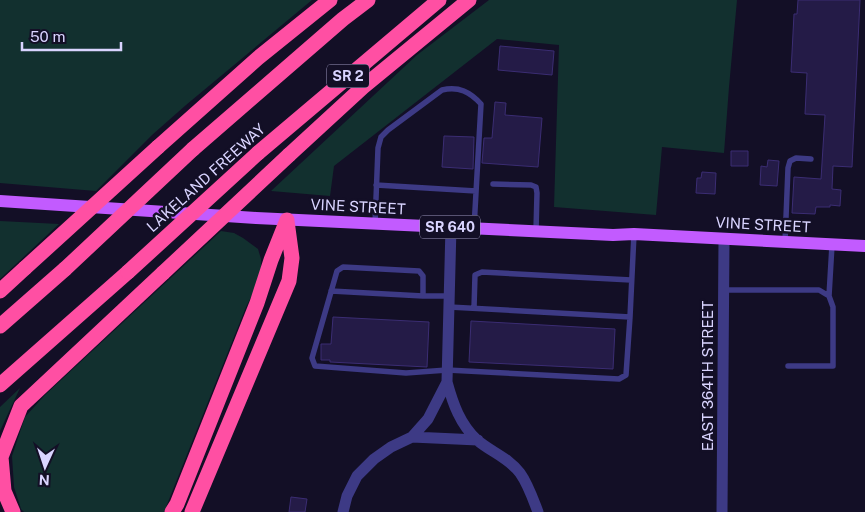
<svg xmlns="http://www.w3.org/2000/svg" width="865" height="512" viewBox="0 0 865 512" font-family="'Public Sans',sans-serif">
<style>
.green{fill:#12302f}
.building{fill:#241b47;stroke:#3b2d73}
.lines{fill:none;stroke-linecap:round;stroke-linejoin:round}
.lane{stroke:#3d3a85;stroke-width:5.5}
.street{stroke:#3d3a85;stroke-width:11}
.primary{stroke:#c25bff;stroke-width:12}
.highway{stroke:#ff4fa3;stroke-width:15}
.highway-bridge{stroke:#ff4fa3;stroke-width:15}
.labels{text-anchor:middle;stroke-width:5;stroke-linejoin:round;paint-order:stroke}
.shield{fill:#130f26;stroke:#9e99be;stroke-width:1}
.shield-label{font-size:14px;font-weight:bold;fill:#d9d4ff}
.street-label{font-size:15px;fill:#d9d4ff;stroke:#130f26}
</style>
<rect width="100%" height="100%" fill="#130f26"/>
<path class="green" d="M0,0H312L186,105L152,135L96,191L0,183Z
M489,0H737L729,87L724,153L662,147L656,215L554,207L559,45L497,39L334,166L330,196L271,191L417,55Z
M0,221L59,224L0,279Z
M221,231L234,233L243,238L258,249L261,259V277L246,307L164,512H24L21,509L14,487L12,456L25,417L45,395Z
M20,388L0,431V432V407Z"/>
<path class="building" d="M798,0H860L852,167L833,166L832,189L841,190L840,206L830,205V207H816L815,214L792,213L794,177L821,179L825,115L805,114L807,73L791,72L794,14H797Z
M500,46L554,51L552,75L498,70Z
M495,102L506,103L505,115L542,118L538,167L482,163L484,138H492Z
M444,136L474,137L473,169L442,167Z
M731,151H748V166H731Z
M768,160L779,161L777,186L760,185L761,166L767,167Z
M702,172L716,173L715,194L696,193L697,178H701Z
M333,317L429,322L427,367L330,362V360H321V344H331Z
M471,321L615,329L613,369L469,362Z
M291,497L307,499L305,512H289Z"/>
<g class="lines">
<path class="lane" d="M493,184L531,185L536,187L537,193L536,231
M376,185L476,191
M375,224L378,148L381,137L388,130L442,90C459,86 470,92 481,104L474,228
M785,242L788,168L790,161L796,158L811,159
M723,290H819L829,296L833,307V366H788
M331,291L423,296
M449,296H423V276L419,271L343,267L337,271L312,358L315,366L406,373L447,370L619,379L626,375L630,317
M829,296L832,245
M449,307L630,317L634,234
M474,308L475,275L482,272L631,280"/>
<path class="street" d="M451,227L447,382C453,404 460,424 477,440C491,452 509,458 520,473C528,484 533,499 538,512
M412,437L478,440
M343,512L347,496L357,476L374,459L391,447L412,437L428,419L447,382
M722,512L724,239"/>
<path class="primary" d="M0,201L256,218L613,235L634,234L865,246"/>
<path class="highway" d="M158,147L258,58L330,0
M193,149L343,19L368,0
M258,153L439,0
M289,155L363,87L469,0
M0,291L25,268
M0,326L65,269
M0,385L128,272
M13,512L4,491L1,457L21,406L163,273
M172,512L177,504L257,303L271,260L287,220
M192,512L289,281L292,258L287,221"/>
<path class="highway-bridge" d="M25,268L158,147
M65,269L193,149
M128,272L258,153
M163,273L289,155"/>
</g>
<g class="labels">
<g class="shield">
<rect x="327" y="64.5" width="42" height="23" rx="4"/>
<rect x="420" y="215.5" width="60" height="23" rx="4"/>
</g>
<g class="shield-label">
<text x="348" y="81">SR 2</text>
<text x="450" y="232">SR 640</text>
</g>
<g class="street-label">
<text transform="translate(206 178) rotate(-42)" y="5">LAKELAND FREEWAY</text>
<text transform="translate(358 207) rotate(3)" y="5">VINE STREET</text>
<text transform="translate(763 225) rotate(3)" y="5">VINE STREET</text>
<text transform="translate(708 376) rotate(-90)" y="5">EAST 364TH STREET</text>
</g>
</g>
<g transform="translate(45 467) rotate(183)" stroke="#130f26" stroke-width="4" paint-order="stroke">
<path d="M0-4L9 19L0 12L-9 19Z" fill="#d9d4ff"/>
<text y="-8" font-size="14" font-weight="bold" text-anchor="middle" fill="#d9d4ff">N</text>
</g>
<path d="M22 42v8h99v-8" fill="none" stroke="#d9d4ff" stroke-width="2.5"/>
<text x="30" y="42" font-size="15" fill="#d9d4ff" stroke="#130f26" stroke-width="4" paint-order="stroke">50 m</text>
</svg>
